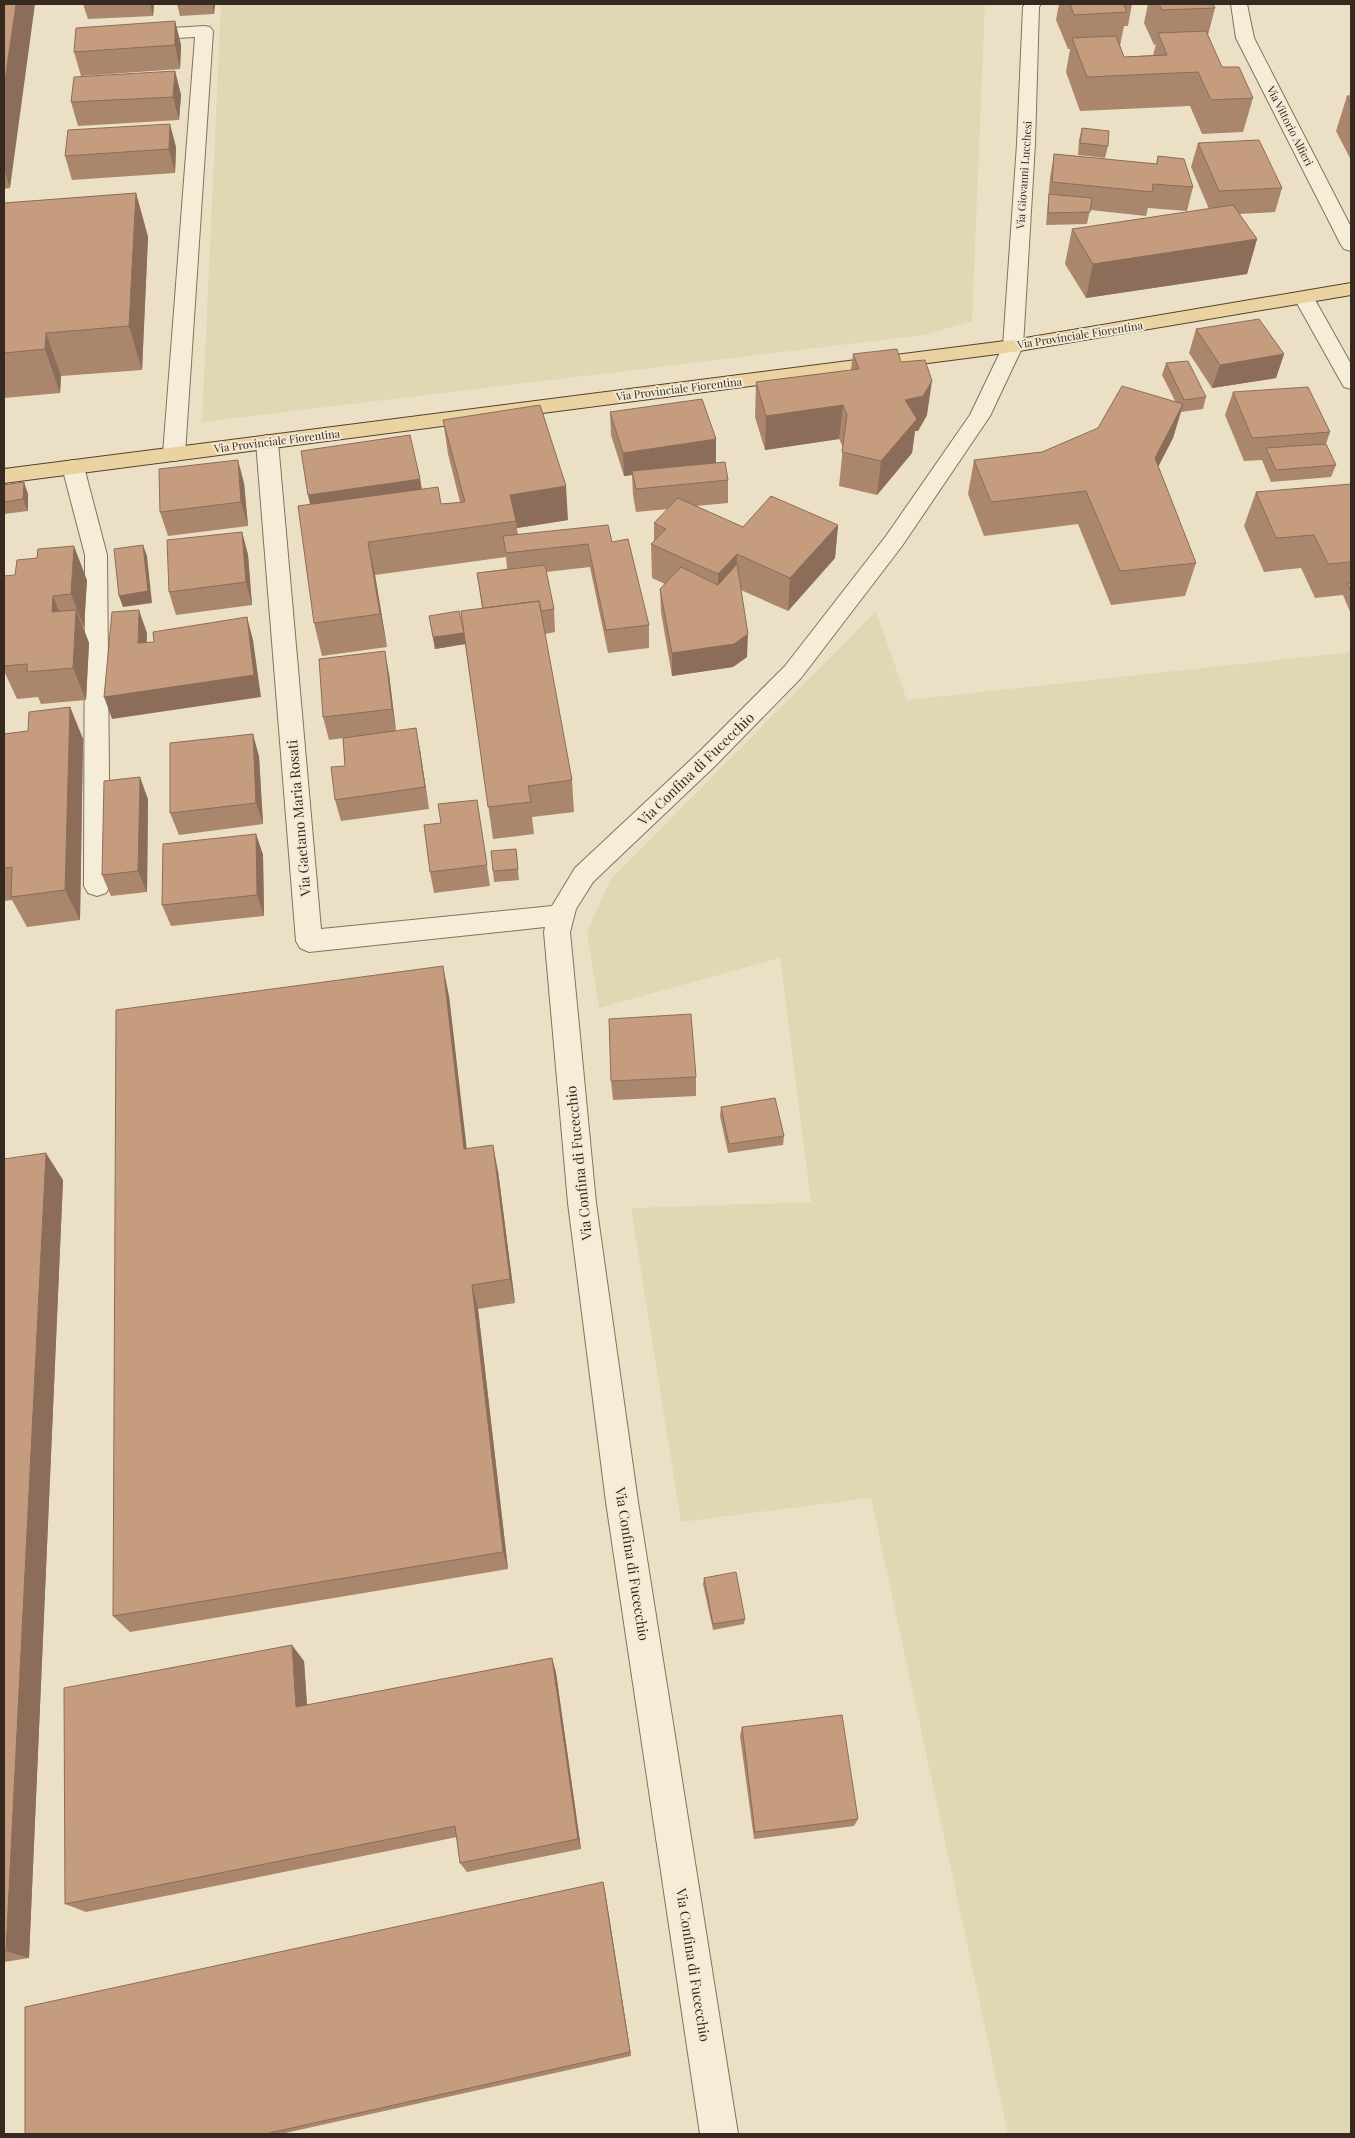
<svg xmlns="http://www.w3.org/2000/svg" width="1355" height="2138" viewBox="0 0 1355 2138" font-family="'Playfair Display',serif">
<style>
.farmland{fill:#e0d8b4}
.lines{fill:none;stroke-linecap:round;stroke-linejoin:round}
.minor-casing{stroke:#84725d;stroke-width:2}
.major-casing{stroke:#524031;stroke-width:2}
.minor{fill:#f6edd8;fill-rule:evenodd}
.major{fill:#ebd3a1;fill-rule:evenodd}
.wall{fill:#aa866d}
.shaded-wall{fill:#8b6d59}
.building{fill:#c69c7f;stroke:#8b6d59}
.labels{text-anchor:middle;stroke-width:4;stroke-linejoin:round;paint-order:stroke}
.far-street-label{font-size:11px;fill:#362a20;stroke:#f3ead5}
.street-label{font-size:14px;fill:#362a20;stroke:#f3ead5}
</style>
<rect width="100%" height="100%" fill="#ebe0c6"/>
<path class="farmland" d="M221,4H985L972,321L924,335L202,422Z
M876,611L907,700L1351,652V2134H1008L871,1498L681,1522L631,1208L811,1202L780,958L599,1008L587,932L610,880Z"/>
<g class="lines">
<g class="minor-casing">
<path id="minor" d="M1025,4H1041L1039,7L1035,144L1023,346L990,416L902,546L801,678L716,765L593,882L576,909L570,932L596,1203L638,1502L738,2134H700L606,1502L568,1203L544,932L545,927L309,952L300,948L296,941L256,442L259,437L267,435L275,437L278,442L321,929L552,906L575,868L698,753L785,666L886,536L970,415L1003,346L1017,144L1023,7Z
M1231,4H1247L1254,38L1351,227V251L1344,249L1341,245L1236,38Z
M204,26L210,27L213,31L185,454L182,459L174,461L166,459L163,454L195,37L140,40L134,39L131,35L134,31L140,30Z
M1304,292L1311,294L1314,298L1351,364V389L1344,387L1341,382L1294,298L1297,294Z
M73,460L81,462L84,467L107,555L110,886L106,893L97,896L88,893L84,886L85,555L62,467L65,462Z"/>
</g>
<g class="major-casing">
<path id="major" d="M1351,283V295L1013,352L4,483V469L1013,340Z"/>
</g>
<use href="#minor" class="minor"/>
<use href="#major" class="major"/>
</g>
<path class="wall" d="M4,4L10,188L4,189Z
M83,4H154L153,16L88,19Z
M177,4H215L214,14L180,16Z
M1059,4H1132L1128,26H1124L1120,46L1124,57L1153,55L1156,44L1154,45L1144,23L1148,4H1213L1215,8L1208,35L1222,67L1253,98L1243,132L1202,134L1190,106L1080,111L1066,72L1070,49H1068L1056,20Z
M175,21L181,45L180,69L81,76L74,52Z
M175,71L181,95L179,120L78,126L71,102Z
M1347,96H1351V160L1336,131Z
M1082,128L1108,146L1105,158L1078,155L1079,140Z
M1198,143L1282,188L1275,212L1239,214L1257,239L1247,274L1086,298L1065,264L1072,229L1209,209L1191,167Z
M176,147L175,173L72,180L65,156Z
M1054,154L1156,164L1158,156L1193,187L1187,211L1148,208L1146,216L1090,210L1087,224L1046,225L1050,178Z
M136,193L148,237L142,370L61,376L60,393L4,398V203Z
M1196,329L1284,354L1276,378L1212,388L1189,353Z
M853,354L901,362L927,415L918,431H915L912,453L877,495L839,486L843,447L839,439L765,450L755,417L756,382L851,370Z
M1166,363L1206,397L1203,409L1181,412L1173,438L1158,467L1196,563L1185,596L1111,605L1078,524L984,536L968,494L974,460L1042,452L1175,401L1162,375Z
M1233,392L1330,432L1326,444L1336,465L1331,477L1271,482L1262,460L1244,461L1225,415Z
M610,412L716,463L728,480V503L696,506L743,527L838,525L835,558L788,611L741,590L747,657L733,667L672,676L661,612L660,589L665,584L652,578L651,544L654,541V523L668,509L636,512L633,495L632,475L624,476L611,435Z
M443,420L568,520L517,528L518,535L612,542L649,625V648L608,653L590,567L546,572L554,609L555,632L545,634L572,780L574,812L532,817L534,834L493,839L465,644L435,649L429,616L464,632L482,608L477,573L507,569L506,557L375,575L387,647L322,656L314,623L310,505L420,479L422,490L441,504L460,502L448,454Z
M244,483L248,526L168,536L160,512Z
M1351,484V614L1343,595L1315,598L1301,568L1264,572L1244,526L1256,492Z
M4,485L28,494V511L4,514Z
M242,532L248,555L252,605L176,615L169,592Z
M4,576L87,580L84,627H83L89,643L86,700L41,704L38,697L17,699L4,671Z
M389,674L396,731L420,750L429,809L341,821L335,800L345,766L343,738L329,740L323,717Z
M70,707L83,739L80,920L27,927L12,900L4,901V734L28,731Z
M259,756L263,824L179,835L170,813Z
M148,799L147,892L111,896L102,875Z
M477,800L490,886L434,893L430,872L441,823Z
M256,834L263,855L264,916L171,926L162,905Z
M516,849L519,880L494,882L493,871Z
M449,996L466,1149L498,1171L515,1303L478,1309L508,1569L130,1632L113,1616Z
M696,1077V1096L613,1100L611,1081Z
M721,1107L784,1136L783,1145L728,1153L720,1116Z
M4,1159L63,1180L29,1958L4,1962Z
M704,1578L745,1619L744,1624L713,1630L703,1584Z
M552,1658L556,1673L581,1849L467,1872L460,1863L457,1837L86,1912L65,1904L304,1661L307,1705Z
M742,1727L858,1819L854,1826L754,1839L740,1736Z
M603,1882L605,1891L631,2056L281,2134H25Z"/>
<path class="shaded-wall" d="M16,4H35L10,188L4,169V87Z
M150,4H154L153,16Z
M212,4H215L214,14Z
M175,21L181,45L180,69L175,45Z
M175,71L181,95L179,120L173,97Z
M170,124L176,147L175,173L169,149Z
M136,193L148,237L142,370L129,326Z
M1257,239L1247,274L1086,298L1093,264Z
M46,333L61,376L60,393L45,349Z
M1284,354L1276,378L1212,388L1220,365Z
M932,381L927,415L918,431H915L912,453L877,495L881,461L905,400Z
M1183,404L1173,438L1145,492L1155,458Z
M843,405L839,439L765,450L766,416Z
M716,439V463L632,471V475L624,476L623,453Z
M238,460L244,483L248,526L241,502Z
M420,479L424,502L313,519L308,495Z
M24,482L28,494V511L23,499Z
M566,486L568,520L517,528L516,521L510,495Z
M838,525L835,558L788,611L790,578Z
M242,532L248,555L252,605L246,582Z
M368,542L375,575L387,647L380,614Z
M143,545L147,556L152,603L123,607L119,596Z
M74,546L87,580L84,627L71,594Z
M737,554L736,588L718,608V574Z
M53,596L66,629L52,612Z
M76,610L89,643L86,700L73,668Z
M139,610L147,633L146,666L138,643Z
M247,617L253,640L261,697L112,719L104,697Z
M464,633L465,644L435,649L433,637Z
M748,634L747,657L733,667L672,676V653Z
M385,651L389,674L396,731L392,709Z
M70,707L83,739L80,920L65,890Z
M416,728L420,750L429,809L425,787Z
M253,734L259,756L263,824L256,803Z
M140,777L148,799L147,892L138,871Z
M256,834L263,855L264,916L257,895Z
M443,966L449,996L470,1176L464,1149Z
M493,1145L498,1171L515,1303L510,1279Z
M46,1153L63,1180L29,1958L6,1951Z
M472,1285L478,1309L508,1569L503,1552Z
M292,1645L304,1661L308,1721L296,1707Z
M552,1658L556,1673L581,1849L578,1839Z
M603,1882L605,1891L631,2056L630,2052Z"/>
<path class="building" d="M4,4H16L4,87Z
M1070,4H1123L1127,12L1074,15Z
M1159,4H1213L1215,8L1162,10Z
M175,21V45L74,52L76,28Z
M1206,31L1222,67H1239L1253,98L1211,100L1198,72L1087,77L1072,38L1116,36L1124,57L1167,55L1158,33Z
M175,71L173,97L71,102L74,77Z
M1347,96H1351V104Z
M170,124L169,149L65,156L68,130Z
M1082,128L1109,131L1108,146L1080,143Z
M1259,140L1282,188L1219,191L1198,143Z
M1054,154L1157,164L1158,156L1184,159L1193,187L1153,184L1152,192L1052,182Z
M136,193L129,326L46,333L45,349L4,353V203Z
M1049,194L1092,198L1090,212L1048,213Z
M1233,205L1257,239L1093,264L1072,229Z
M1259,319L1284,354L1220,365L1196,329Z
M897,349L901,362L925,360L932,381L923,396L905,400L917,419L881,461L842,452L847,415L843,405L766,416L756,382L859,369L853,354Z
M1188,361L1206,397L1184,400L1166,363Z
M1122,386L1183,404L1155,458L1196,563L1120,571L1086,491L991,502L974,460L1042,452L1098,428Z
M1308,387L1330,432L1252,438L1233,392Z
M702,399L716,439L623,453L610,412Z
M540,405L566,486L510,495L516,521L368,542L380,614L314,623L298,506L438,487L441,504L465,502L443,420Z
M410,435L420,479L308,495L301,451Z
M1326,444L1336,465L1276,470L1266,448Z
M238,460L241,502L160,512L159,469Z
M725,462L728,480L636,489L632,471Z
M24,482L23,499L4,502V485Z
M1351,484V562L1328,564L1314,535L1276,538L1256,492Z
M771,496L838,525L790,578L737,554L718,574L651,544L666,529L654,523L678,498L743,527Z
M608,525L612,542L628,539L649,625L606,630L588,544L506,553L503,536Z
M242,532L246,582L169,592L167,540Z
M143,545L148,591L119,596L114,549Z
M74,546L71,594L53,596L52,612L76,610L73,668L27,672V664L4,666V576L15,575L17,560L37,558L38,549Z
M737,564L748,634L734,644L672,653L660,589L681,567L718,585Z
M545,565L554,609L541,611L539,601L483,608L477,573Z
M1347,583H1351V591Z
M539,601L572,780L528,786L531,802L488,807L461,611Z
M139,610L138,643L154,642L153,632L247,617L254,675L104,697L112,612Z
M459,611L464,633L433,637L429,616Z
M385,651L392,709L323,717L319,659Z
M70,707L65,890L11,897L12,867L4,868V734L28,731L29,712Z
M416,728L425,787L335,800L331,767L345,766L343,738Z
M253,734L256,803L170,813V743Z
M140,777L138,871L102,875L104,781Z
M477,800L487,865L430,872L424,825L441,823L438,804Z
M256,834L257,895L162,905L163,844Z
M516,849L518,869L493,871L491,851Z
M443,966L464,1149L493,1145L510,1279L472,1285L503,1552L113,1616L116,1010Z
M691,1014L696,1077L611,1081L609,1019Z
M775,1098L784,1136L729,1144L721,1107Z
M46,1153L6,1951L4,1952V1159Z
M736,1572L745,1619L713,1624L704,1578Z
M292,1645L296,1707L552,1658L578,1839L460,1863L455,1826L65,1904L64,1688Z
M842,1715L858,1819L755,1832L742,1727Z
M603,1882L630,2052L265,2134H25V2007Z"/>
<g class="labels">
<g class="far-street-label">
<text transform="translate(1290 126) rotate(63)" y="4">Via Vittorio Alfieri</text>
<text transform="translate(1024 175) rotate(-86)" y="4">Via Giovanni Lucchesi</text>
<text transform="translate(1080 335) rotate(-9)" y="4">Via Provinciale Fiorentina</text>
<text transform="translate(679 389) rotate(-7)" y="4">Via Provinciale Fiorentina</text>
<text transform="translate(277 441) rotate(-7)" y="4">Via Provinciale Fiorentina</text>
</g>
<g class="street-label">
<text transform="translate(696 769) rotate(-44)" y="5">Via Confina di Fucecchio</text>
<text transform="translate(299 818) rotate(-95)" y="5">Via Gaetano Maria Rosati</text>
<text transform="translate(579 1163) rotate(-96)" y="5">Via Confina di Fucecchio</text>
<text transform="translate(632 1564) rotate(81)" y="5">Via Confina di Fucecchio</text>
<text transform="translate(693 1965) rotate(81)" y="5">Via Confina di Fucecchio</text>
</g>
</g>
<rect width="1355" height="2138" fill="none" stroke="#362a20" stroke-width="10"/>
</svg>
